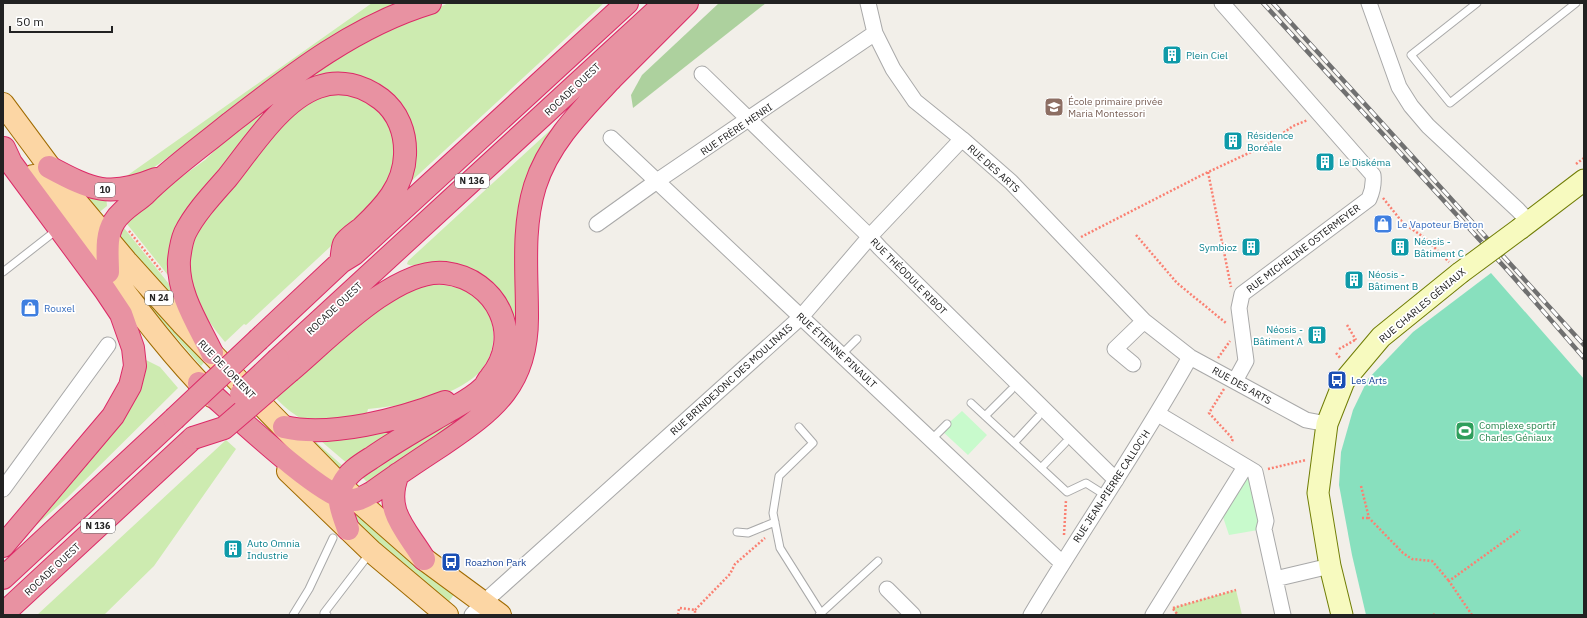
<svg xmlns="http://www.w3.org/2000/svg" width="1587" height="618" viewBox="0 0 1587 618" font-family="'IBM Plex Sans',sans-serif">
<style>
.grass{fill:#cdebb0}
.forest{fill:#add19e}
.park{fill:#c8facc}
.pitch{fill:#88e0be}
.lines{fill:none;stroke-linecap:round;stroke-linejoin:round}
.lane-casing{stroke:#a9a9a9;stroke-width:9}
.street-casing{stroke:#a9a9a9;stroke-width:17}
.secondary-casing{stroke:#707d05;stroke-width:23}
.primary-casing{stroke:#a06b00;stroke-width:24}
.highway-casing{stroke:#dc2a67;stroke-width:24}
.path{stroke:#fa8072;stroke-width:2.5;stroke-dasharray:2 2;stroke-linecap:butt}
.lane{stroke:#fff;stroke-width:7}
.street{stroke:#fff;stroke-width:15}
.secondary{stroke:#f7fabf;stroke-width:21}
.primary{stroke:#fcd6a4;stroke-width:22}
.highway{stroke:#e892a2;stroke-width:22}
.rail-casing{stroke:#707070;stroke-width:4.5}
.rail{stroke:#fff;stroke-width:3;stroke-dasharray:9;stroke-linecap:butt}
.secondary-bridge-casing{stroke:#707d05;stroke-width:23;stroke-linecap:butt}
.highway-bridge-casing{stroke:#dc2a67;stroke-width:24;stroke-linecap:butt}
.secondary-bridge{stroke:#f7fabf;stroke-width:21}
.highway-bridge{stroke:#e892a2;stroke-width:22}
.labels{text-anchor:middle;stroke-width:3.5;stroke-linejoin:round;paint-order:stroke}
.shield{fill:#fff;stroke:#646464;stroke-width:1}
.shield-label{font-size:9px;font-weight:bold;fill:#222}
.culture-label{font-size:10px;fill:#0d838f;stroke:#fff;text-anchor:start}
.street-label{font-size:10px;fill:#222;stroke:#fff}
.education-label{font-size:10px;fill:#785e54;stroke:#fff;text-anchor:start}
.shop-label{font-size:10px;fill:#366cbe;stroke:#fff;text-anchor:start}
.transit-label{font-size:10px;fill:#164399;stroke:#fff;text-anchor:start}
.leisure-label{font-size:10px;fill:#27864d;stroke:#fff;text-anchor:start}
</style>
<rect width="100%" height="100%" fill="#f2efe9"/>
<path class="grass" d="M372,3H397L361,20L290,69L138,179L118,182Z
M449,3H604L406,186L408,128L332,78L191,213L175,284L123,219L205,160L251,115L350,44Z
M328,93L360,97L384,115L396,143L392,174L372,208L246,325L244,324L225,342C204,316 197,305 189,272C186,262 184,254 186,245L263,143L298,106Z
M557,124L546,149L520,336L492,397L370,485L361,476L465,410L512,316C501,282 470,259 434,262C427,263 414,268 407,264L408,261Z
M81,195H106L107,206L97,214Z
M120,223L173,289L186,314L116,232Z
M117,263L207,359L201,366L139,295Z
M430,284C446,285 461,286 474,296C501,316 499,358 473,378C443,401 404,405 368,409L366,416C325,423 307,432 276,398L303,374V370L387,304L402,294Z
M142,358L160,367L178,388L67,498L24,536Z
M408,424L349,465L321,441Z
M315,439L316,442L345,468L341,471L312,442Z
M226,440L236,449L154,566L104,615H37Z
M351,508L455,593L448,603L356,524Z
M1236,590L1242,615H1178L1172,608Z"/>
<path class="forest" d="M719,3H766L633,108L631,95L642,75Z"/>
<path class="park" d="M962,411L987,435L968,455L941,430Z
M1245,467L1255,472L1264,529L1229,535L1220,508Z"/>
<path class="pitch" d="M1491,273L1584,379V615H1366L1352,555L1339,485L1341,452L1353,410L1368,379L1413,332Z"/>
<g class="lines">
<g class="lane-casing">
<path id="lane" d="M1477,3L1411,55L1450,103L1576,3
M3,272L58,229
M841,355L857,339
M971,403L1067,492L1086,483L1105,495
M985,416L1011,390
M799,427L813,443L779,476L773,513L780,548L821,613
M931,440L947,424
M1014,443L1038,417
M1041,468L1065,443
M737,532L748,533L775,522
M293,615L309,589L333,538
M327,615L324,613L370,553
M819,615L878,561"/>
</g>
<g class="street-casing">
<path id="street" d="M868,3L875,33L893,69L915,101L962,139L1011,182L1144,321L1190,357L1306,420L1327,424
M1222,3L1373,175C1374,184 1373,190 1369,199L1242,294L1239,308L1246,361L1235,381
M1369,3L1399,87L1411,106L1428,126L1518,210L1529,222
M702,74L870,237L880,248L1116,480
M611,138L1062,563
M597,224L657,181L875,33
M1133,364L1115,349L1144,321
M1158,414L1255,472L1266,521L1264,529L1283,615
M3,489L108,345
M1275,579L1330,566
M887,589L913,615
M472,615L483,603L801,317L873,233L962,139
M1031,615C1083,528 1141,445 1190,357
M1153,615L1245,467"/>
</g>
<g class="secondary-casing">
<path id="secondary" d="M1521,228L1584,180
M1342,615L1330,566L1318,493L1327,424L1344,381L1381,337L1460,273"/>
</g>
<g class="primary-casing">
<path id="primary" d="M3,104L69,193L126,261L182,323L341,486L424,559L500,615
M33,176C96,247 145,329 212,396
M288,471L371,551L447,615"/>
</g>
<g class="highway-casing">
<path id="highway" d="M49,167C92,190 109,198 156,179
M108,272C108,256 105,236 114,222C121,210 135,203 145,194C171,168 201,147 229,124C291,76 354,26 430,3
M259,339L341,262L354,254L627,3
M212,353C198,324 177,293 179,260C180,251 181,242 185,233C195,213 212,195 227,178C251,148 281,100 318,87C340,79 362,85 381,99C398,112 406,133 405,155C404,186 384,207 362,228C357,232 347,238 344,244C342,249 342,257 341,262
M278,359L665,3
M290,371C326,341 396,267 445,273C497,279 525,336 490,378C487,381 486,386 483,388C472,399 458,405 445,413C421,427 396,441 373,457C362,464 348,472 342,485C335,497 344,517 348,529
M199,383C226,406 321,498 350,500C359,501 365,496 373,492C395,476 419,460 442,445C495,409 528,384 527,315C527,272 522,228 535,186C549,142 582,110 612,78C637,53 662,28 687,3
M284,427C330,438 401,419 445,402
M398,474C383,511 406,529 424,559
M3,546L113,416L130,386L135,366L133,348L121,314L105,290L11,163L4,148
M3,578L174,419
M3,614L193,438"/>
</g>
<path class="path" d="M1576,164L1584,158
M1208,172L1231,287
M1383,198L1403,223L1425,238L1449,262
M129,231L162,272
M1136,235L1177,283L1226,323
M1081,237L1204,174L1266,145L1293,126L1308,120
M1347,325L1356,340
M1339,349L1355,340
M1336,353L1341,359
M1218,358L1230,341
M1224,389L1209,413L1233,439L1231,443
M1268,469L1306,460
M1361,486L1369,518L1403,553L1412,559L1432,561L1449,581
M1362,518H1369
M1064,535L1066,500
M1173,608L1236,590
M1173,609L1178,615
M695,610L730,574L735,564L765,538
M678,615L679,608L695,610V615
M1433,615L1435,614L1436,615
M1472,615L1449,581L1520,530"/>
<use href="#lane" class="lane"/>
<use href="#street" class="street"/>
<use href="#secondary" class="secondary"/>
<use href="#primary" class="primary"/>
<use href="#highway" class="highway"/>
<g class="rail-casing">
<path id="rail" d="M1263,3L1509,272L1584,358
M1273,3L1584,345"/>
</g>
<use href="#rail" class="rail"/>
<g class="secondary-bridge-casing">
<path id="secondary-bridge" d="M1460,273L1521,228"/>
</g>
<g class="highway-bridge-casing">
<path id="highway-bridge" d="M241,394L278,359
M174,419L259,339
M193,438L224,428L290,371"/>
</g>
<use href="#secondary-bridge" class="secondary-bridge"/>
<use href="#highway-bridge" class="highway-bridge"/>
</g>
<defs>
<g id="building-square" transform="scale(1)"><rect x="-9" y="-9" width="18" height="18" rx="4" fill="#0f9aa8" stroke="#fff"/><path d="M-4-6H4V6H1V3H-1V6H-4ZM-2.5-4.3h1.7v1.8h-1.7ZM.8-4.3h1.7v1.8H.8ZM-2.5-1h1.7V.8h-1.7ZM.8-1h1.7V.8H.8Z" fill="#fff"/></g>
<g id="school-square" transform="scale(1)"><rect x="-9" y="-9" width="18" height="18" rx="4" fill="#8d6e63" stroke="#fff"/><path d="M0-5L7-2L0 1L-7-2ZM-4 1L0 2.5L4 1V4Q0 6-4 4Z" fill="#fff"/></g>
<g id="shop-square" transform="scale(1)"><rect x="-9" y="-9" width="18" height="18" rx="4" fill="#3f7fe0" stroke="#fff"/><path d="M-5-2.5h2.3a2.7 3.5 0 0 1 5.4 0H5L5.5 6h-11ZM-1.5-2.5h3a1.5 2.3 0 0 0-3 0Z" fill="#fff"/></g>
<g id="bus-square" transform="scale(1)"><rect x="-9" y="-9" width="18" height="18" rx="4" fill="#1a4fb4" stroke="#fff"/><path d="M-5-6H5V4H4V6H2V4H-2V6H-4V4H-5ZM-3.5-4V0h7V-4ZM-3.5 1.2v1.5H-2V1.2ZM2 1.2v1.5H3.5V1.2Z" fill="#fff"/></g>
<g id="stadium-square" transform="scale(1)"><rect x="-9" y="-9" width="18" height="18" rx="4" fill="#2e9e5b" stroke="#fff"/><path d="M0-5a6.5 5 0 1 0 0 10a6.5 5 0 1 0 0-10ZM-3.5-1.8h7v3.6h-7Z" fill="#fff"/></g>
</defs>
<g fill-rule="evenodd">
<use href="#building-square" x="1172" y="55"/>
<use href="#school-square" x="1054" y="107"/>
<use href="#building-square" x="1233" y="141"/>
<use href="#building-square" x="1325" y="162"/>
<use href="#shop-square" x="1383" y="224"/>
<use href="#building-square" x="1251" y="247"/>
<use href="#building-square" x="1400" y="247"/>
<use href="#building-square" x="1354" y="280"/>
<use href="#shop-square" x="30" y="308"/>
<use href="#building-square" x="1317" y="335"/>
<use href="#bus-square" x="1337" y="380"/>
<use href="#stadium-square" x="1465" y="431"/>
<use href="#building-square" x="233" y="549"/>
<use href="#bus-square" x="451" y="562"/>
</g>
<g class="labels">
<g class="shield">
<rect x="455" y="174" width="34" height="14" rx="3"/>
<rect x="95" y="183" width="20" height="14" rx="3"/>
<rect x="145" y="291" width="28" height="14" rx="3"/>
<rect x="81" y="519" width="34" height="14" rx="3"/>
</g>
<g class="shield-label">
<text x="472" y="184">N 136</text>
<text x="105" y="193">10</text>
<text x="159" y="301">N 24</text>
<text x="98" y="529">N 136</text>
</g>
<g class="culture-label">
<text x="1186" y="59">Plein Ciel</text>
<text x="1247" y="139">Résidence<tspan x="1247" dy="12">Boréale</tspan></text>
<text x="1339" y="166">Le Diskéma</text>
<text x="1414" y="245">Néosis -<tspan x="1414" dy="12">Bâtiment C</tspan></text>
<text x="1237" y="251" text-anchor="end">Symbioz</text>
<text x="1368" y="278">Néosis -<tspan x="1368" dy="12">Bâtiment B</tspan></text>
<text x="1303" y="333" text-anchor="end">Néosis -<tspan x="1303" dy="12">Bâtiment A</tspan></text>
<text x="247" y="547">Auto Omnia<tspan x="247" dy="12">Industrie</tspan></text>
</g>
<g class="street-label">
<text transform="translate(572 89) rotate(-43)" y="4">ROCADE OUEST</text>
<text transform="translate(736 129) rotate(-34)" y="4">RUE FRÈRE HENRI</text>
<text transform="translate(994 168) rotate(42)" y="4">RUE DES ARTS</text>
<text transform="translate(1303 248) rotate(-37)" y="4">RUE MICHELINE OSTERMEYER</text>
<text transform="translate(909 276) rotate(45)" y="4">RUE THÉODULE RIBOT</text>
<text transform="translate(1422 305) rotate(-40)" y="4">RUE CHARLES GÉNIAUX</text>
<text transform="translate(334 308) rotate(-43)" y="4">ROCADE OUEST</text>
<text transform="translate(837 350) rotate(43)" y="4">RUE ÉTIENNE PINAULT</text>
<text transform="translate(227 369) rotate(46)" y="4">RUE DE LORIENT</text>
<text transform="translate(731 379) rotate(-42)" y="4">RUE BRINDEJONC DES MOULINAIS</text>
<text transform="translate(1242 385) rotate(29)" y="4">RUE DES ARTS</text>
<text transform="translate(1111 486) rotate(-57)" y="4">RUE JEAN-PIERRE CALLOC'H</text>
<text transform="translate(52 569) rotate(-43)" y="4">ROCADE OUEST</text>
</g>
<g class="education-label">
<text x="1068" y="105">École primaire privée<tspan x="1068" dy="12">Maria Montessori</tspan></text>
</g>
<g class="shop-label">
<text x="1397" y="228">Le Vapoteur Breton</text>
<text x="44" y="312">Rouxel</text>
</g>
<g class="transit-label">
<text x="1351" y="384">Les Arts</text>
<text x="465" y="566">Roazhon Park</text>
</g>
<g class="leisure-label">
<text x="1479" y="429">Complexe sportif<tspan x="1479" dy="12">Charles Géniaux</tspan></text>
</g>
</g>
<rect width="1587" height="618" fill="none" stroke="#222222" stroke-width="8"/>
<path d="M10 26v6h102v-6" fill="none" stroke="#222222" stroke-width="2"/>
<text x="16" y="26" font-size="12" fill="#222222" stroke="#ffffff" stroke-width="3" paint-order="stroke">50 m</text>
</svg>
